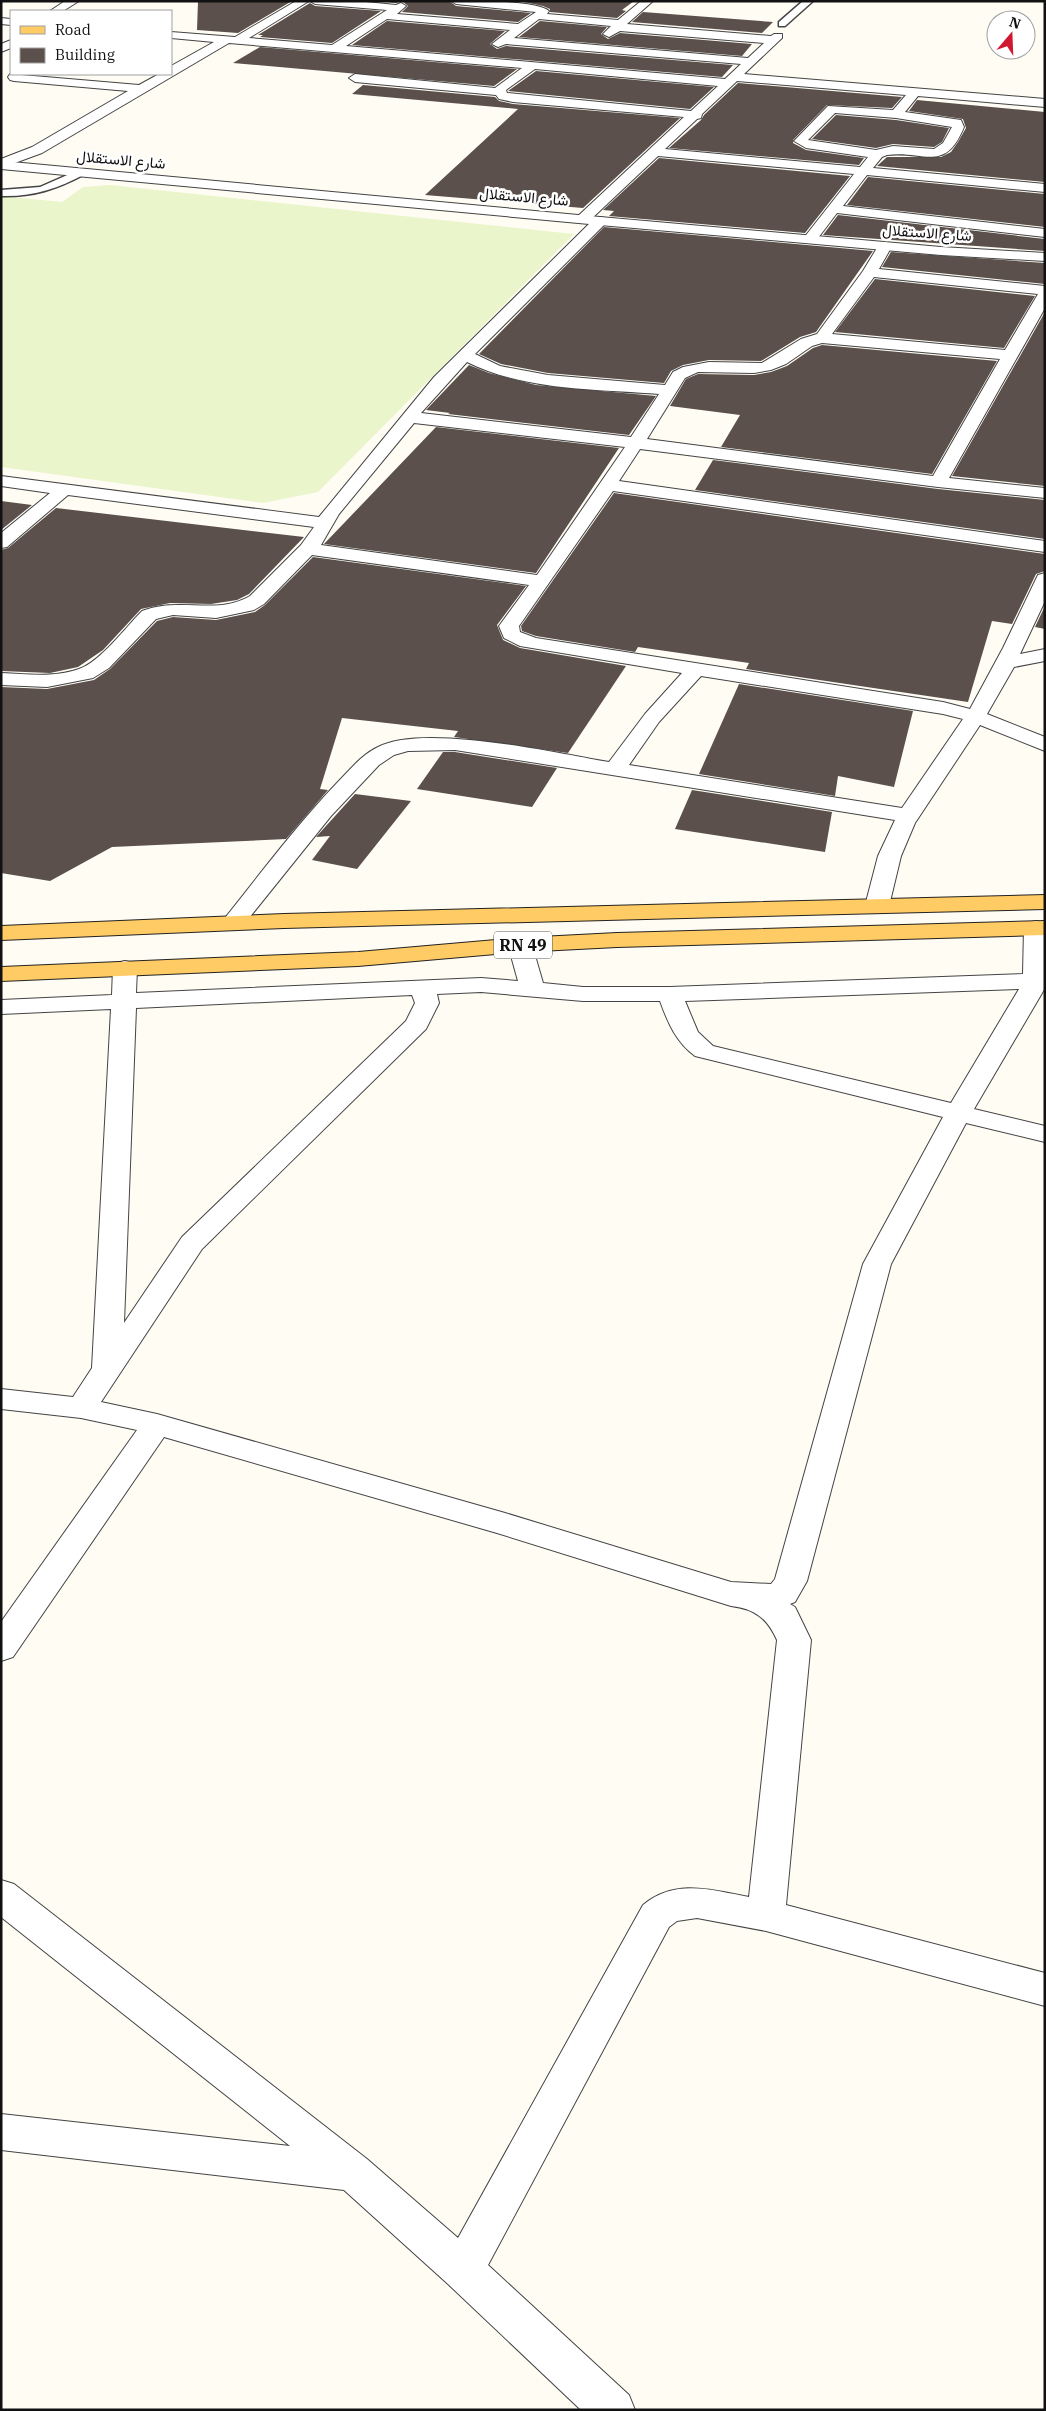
<svg xmlns="http://www.w3.org/2000/svg" width="1046" height="2411" viewBox="0 0 1046 2411" font-family="'IBM Plex Serif',Vazirmatn,serif">
<style>
.pitch{fill:#eaf5cb}
.building{fill:#5b504c}
.lines{fill:none;stroke-linecap:round;stroke-linejoin:round}
.service-casing{stroke:#444;stroke-width:3}
.minor-casing{stroke:#444;stroke-width:2}
.tertiary-casing{stroke:#444;stroke-width:2}
.primary-casing{stroke:#222;stroke-width:2}
.service{fill:#fff;fill-rule:evenodd}
.minor{fill:#fff;fill-rule:evenodd}
.tertiary{fill:#fff;fill-rule:evenodd}
.primary{fill:#ffcb64;fill-rule:evenodd}
.labels{text-anchor:middle;stroke-width:5;stroke-linejoin:round;paint-order:stroke}
.far-street-label{font-size:15px;fill:#111;stroke:#fff}
.shield{fill:#fff;stroke:#585858;stroke-width:1}
.shield-label{font-size:16px;font-weight:bold;fill:#111}
</style>
<rect width="100%" height="100%" fill="#fffcf4"/>
<path class="pitch" d="M110,185L574,234L318,492L263,503L1,467V196L62,202L83,187Z"/>
<path class="building" d="M198,1H292L238,33L197,30Z
M377,1H449L456,6L531,13L518,22L402,12L408,6L402,1L396,3Z
M519,1H634L622,10L626,11L617,18L550,12V9L543,6Z
M310,3L315,6L381,11L332,43L260,37L263,35H258Z
M643,12L773,22L762,33L632,22Z
M387,21L505,31L490,44L497,49L506,46L733,65L722,77L352,45Z
M540,21L607,27L601,34L608,39L620,33L752,44L742,56L519,37Z
M260,47L517,69L494,86L233,63Z
M536,71L714,87L690,109L508,91Z
M738,83L902,97L892,108L827,105L793,140V143L806,150L864,158L859,165L669,148L701,120L704,115Z
M363,85L495,97L499,101L513,104L680,118L583,208L425,195L518,109L352,94Z
M917,100L1045,112V182L877,166L887,157H941L951,152L958,142L966,128L963,119L909,111Z
M836,115L896,120L949,128L942,142L934,147L893,144L876,148L812,139Z
M659,158L850,176L805,233L609,216L614,211L603,210Z
M868,177L1045,194V227L847,205Z
M838,215L1045,239V251L823,235Z
M604,227L873,251L816,332L800,337L761,361L709,360L683,365L671,371L664,383L548,373L501,364L479,354Z
M891,252L1045,263V284L882,267Z
M875,279L1035,296L1004,348L835,332Z
M1045,312V486L952,476Z
M822,345L997,361L932,474L721,447L740,415L670,406L686,379L698,374L754,375L771,372L787,366L813,348Z
M469,365L489,373L536,385L656,396L629,435L448,414L450,413L426,410Z
M436,427L619,448L536,573L324,544Z
M713,460L938,489L1045,500V539L695,490Z
M614,493L1045,554V571L1036,574L1012,624L992,621L968,702L746,669L749,663L638,647L635,652L536,636L522,631L521,626Z
M1,501L32,505L1,530Z
M56,508L304,537L249,594L237,600L211,604L170,603L141,609L103,650L78,667L50,673L1,671V550L8,548Z
M313,557L526,586L497,625L503,640L520,648L626,666L568,753L454,737L458,731L342,718L320,789L328,790L286,839L112,847L50,881L1,873V687L47,689L94,680L110,669L157,621L173,617L216,620L255,612L265,605Z
M1045,606V629L1035,627Z
M739,684L913,711L894,787L838,776L835,796L699,774Z
M443,752H455L557,768L532,807L417,789Z
M692,790L832,812L825,852L675,829Z
M355,794L411,801L357,869L312,860L330,836L316,837Z"/>
<g class="lines">
<g class="service-casing">
<path id="service" d="M803,1H813L785,26H779V22Z
M81,169L85,170V174C57,189 33,197 1,196V190L40,187Z"/>
</g>
<g class="minor-casing">
<path id="minor" d="M65,1H79L63,11H50Z
M296,1H309L249,38L332,45L387,10L315,4L310,1H356L396,5L401,3L406,6L397,14L518,24L536,12L456,4L451,1C470,1 537,0 549,11L547,14L618,20L641,1H653L627,24L771,36L774,34H782V38L744,74L1045,99V107L918,96L905,112L961,120L964,127C945,174 924,150 887,155L882,157L873,168L1045,184V192L867,175L843,206L1045,229V237L837,213L815,242L810,243L803,239L854,174L658,156L588,222L583,223L576,219L578,216L684,117L513,102L499,99L496,95L355,82L349,78L355,74L495,88L522,68L229,43L42,153L1,168V159L32,147L128,91L14,81L10,80L8,77L10,74L139,85L159,74H171V66L214,42L171,38V32L235,37ZM387,19L510,30L492,44L498,47L506,44L741,64L725,79L346,46ZM539,19L611,26L603,34L609,37L620,31L764,43L748,58L514,38ZM535,69L718,86L691,111L507,93L506,90ZM737,81L906,95L893,110L828,106L794,141L806,148L868,157L860,167L665,149L697,119L701,118L702,114ZM835,113L896,118L952,127L943,143L934,149L893,146L876,150L808,140Z
M1,18L11,19V25L1,24Z
M11,40V48L1,52V44Z
M600,217L605,218L607,221L605,224L475,354L500,366L548,375L665,385L673,372L683,367L709,362L762,363L801,339L817,334L863,271L880,243L885,242L892,246L879,269L1045,286V308L949,478L1045,488V498L938,487L640,449L619,481L1045,541V552L613,491L519,626L520,632L536,638L943,702L970,709L1003,648L1036,579L1038,575L1045,573V601L1020,654L1045,649V661L1014,667L987,714L1045,737V751L980,725L915,823L901,856L889,906L885,911L877,913L869,911L865,906L878,856L895,820L455,750L408,751L394,755L379,765L331,816L241,928L233,930L225,928L221,923L225,918C261,873 296,826 336,784C349,771 361,755 378,747C423,723 556,753 609,762L645,714L682,673L520,646L504,638L499,626L529,585L312,555L264,604L254,610L216,618L173,615L156,619L109,668L93,678L47,687L1,685V673C27,674 54,678 79,669C100,662 126,627 142,611C180,596 216,616 250,596L301,545L314,527L68,495L7,547L1,548V533L50,493L1,486V476L319,517L434,377L595,218ZM874,277L1038,294L1005,350L832,334ZM822,343L1000,359L933,476L647,439L685,378L698,372L754,373L771,370L786,364L812,346ZM467,362C525,391 596,389 659,394L631,437L421,413ZM414,423L625,447L537,575L321,545L339,514ZM701,676L943,714L963,719L902,808L629,765L659,722Z
M1036,921L1045,924V988L974,1109L1045,1126V1142L966,1123L891,1264L807,1581L795,1602L790,1604L795,1607L811,1640L786,1905L1045,1973V2006L766,1931L697,1918L677,1921L669,1927L488,2265L629,2395L635,2410H581L448,2284L344,2190L1,2150V2114L290,2146L1,1917V1880L14,1884L367,2159L458,2238L643,1905C675,1878 712,1890 749,1897L777,1640C767,1618 755,1609 731,1606L497,1533L164,1437L13,1657L1,1661V1622L137,1430L81,1418L1,1409V1389L73,1397L92,1368L111,1009L1,1014V1000L112,995L113,968L116,963L125,961L134,963L137,968L136,993L481,978L518,981L508,945L512,940L520,938L528,940L532,945L543,983L583,987H670L1023,974L1024,928L1028,923ZM1019,989L951,1103L713,1046L698,1032L685,1001ZM481,992L583,1001H660C668,1023 676,1042 695,1056L943,1117L863,1264L775,1579L771,1584L731,1582L505,1513L157,1414L101,1402L202,1249L426,1029L439,1003L437,994ZM412,995L415,1003L406,1021L182,1237L124,1323L136,1008Z"/>
</g>
<g class="tertiary-casing">
<path id="tertiary" d="M1,161L600,217L941,247L1045,253V261L941,255L600,225L1,169Z"/>
</g>
<g class="primary-casing">
<path id="primary" d="M1045,895V909L284,928L1,940V926L284,914Z
M1045,921V935L617,947L520,952L358,966L1,981V967L358,952L520,938L617,933Z"/>
</g>
<use href="#service" class="service"/>
<use href="#minor" class="minor"/>
<use href="#tertiary" class="tertiary"/>
<use href="#primary" class="primary"/>
</g>
<g class="labels">
<g class="far-street-label">
<text transform="translate(121 160) rotate(5)" y="5">شارع الاستقلال</text>
<text transform="translate(524 197) rotate(5)" y="5">شارع الاستقلال</text>
<text transform="translate(927 233) rotate(4)" y="5">شارع الاستقلال</text>
</g>
<rect class="shield" x="494" y="931.5" width="58" height="27" rx="4"/>
<g class="shield-label">
<text x="523" y="951">RN 49</text>
</g>
</g>
<rect width="1046" height="2411" fill="none" stroke="#111111" stroke-width="5"/>
<rect x="10" y="10" width="162" height="65" fill="#ffffff" stroke="#a0a0a0"/>
<rect x="20" y="26" width="25" height="8" fill="#ffcb64" stroke="#a0a0a0"/>
<text x="55" y="35" font-size="15" fill="#111111">Road</text>
<rect x="20" y="48" width="25" height="15" fill="#5b504c" stroke="#a0a0a0"/>
<text x="55" y="60" font-size="15" fill="#111111">Building</text>
<g transform="translate(1011 35) rotate(19)"><circle r="24" fill="#ffffff" stroke="#a0a0a0"/>
<path d="M0-4L9 19L0 12L-9 19Z" fill="#d11832"/>
<text y="-8" font-size="14" font-weight="bold" text-anchor="middle" fill="#111111">N</text>
</g>
</svg>
